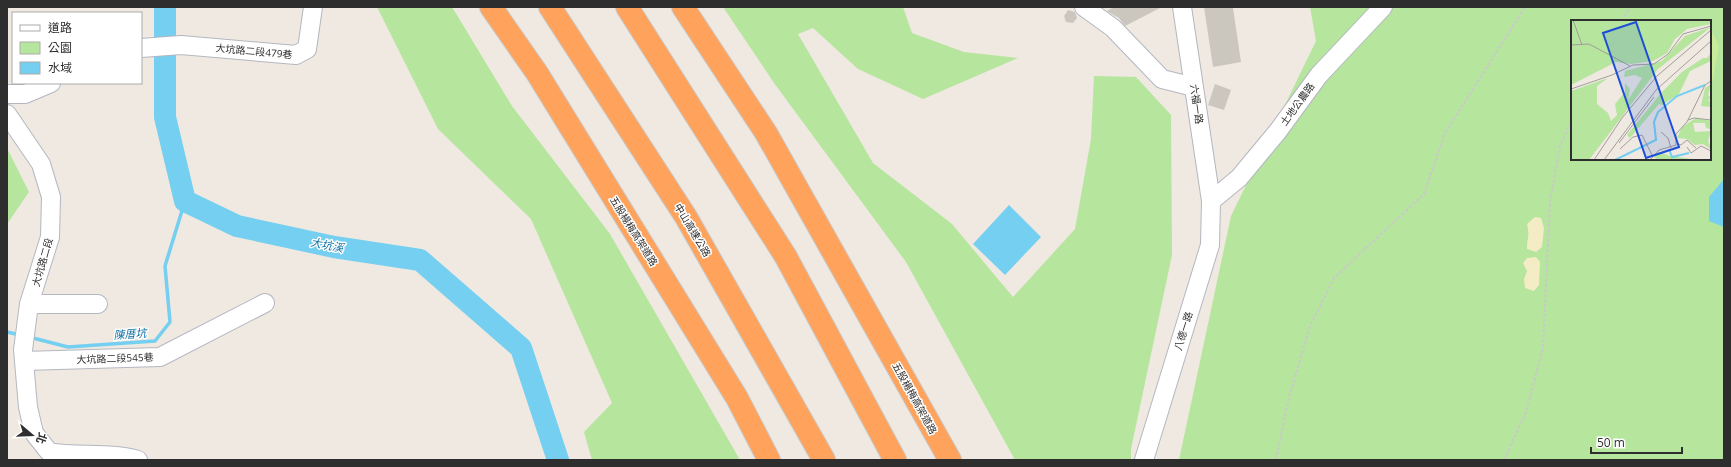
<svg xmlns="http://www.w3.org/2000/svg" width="1731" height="467" viewBox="0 0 1731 467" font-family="'Open Sans','Noto Sans TC',sans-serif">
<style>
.green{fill:#b6e59e;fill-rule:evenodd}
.sand{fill:#f3ecc5}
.pitch{fill:#c9ec9a}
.water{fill:#75cff0}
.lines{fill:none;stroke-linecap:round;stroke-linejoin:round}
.stream{stroke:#75cff0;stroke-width:3.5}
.river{stroke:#75cff0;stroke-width:22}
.building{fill:#cbc7bf}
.minor-casing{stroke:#b4b7c1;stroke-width:20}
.highway-casing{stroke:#c9c9c9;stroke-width:24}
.path{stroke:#c9c9c9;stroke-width:2;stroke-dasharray:3 2;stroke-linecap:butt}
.minor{stroke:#fff;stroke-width:18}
.highway{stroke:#ffa35c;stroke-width:22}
.labels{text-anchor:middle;stroke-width:3;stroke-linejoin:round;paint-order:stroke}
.street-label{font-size:10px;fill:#2e2e2e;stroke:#fff}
.water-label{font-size:11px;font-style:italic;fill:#0d6fa3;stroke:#fff}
.inset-river{fill:none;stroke:#75cff0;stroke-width:2}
.inset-road{fill:none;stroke:#a29e99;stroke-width:1}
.view{fill:#1d4ed8;fill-opacity:0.15;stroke:#1d4ed8;stroke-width:2}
.inset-edge{fill:none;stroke:#2e2e2e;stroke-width:2}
</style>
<rect width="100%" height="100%" fill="#efe9e1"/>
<path class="green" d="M377,7H452L512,106L610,234L740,460H592L584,432L612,403L531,219L438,129Z
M723,7H903L912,33L964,52L1018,58L923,99L858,69L813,28L798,34L873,163L952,224L1013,297L1075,229L1091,139L1094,76L1136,77L1171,115L1172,255L1131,449V460H1015L906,262L774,83Z
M1310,7H1724V460H1179L1231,216L1316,41ZM1572,21H1710V159H1572Z
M7,148L29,192L7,224Z"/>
<path class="sand" d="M1535,217L1541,218L1544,228L1542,247L1536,252L1527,249C1527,237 1530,237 1527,224Z
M1536,257L1540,262L1539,285L1534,291L1525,288L1524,279L1527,271L1523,263L1527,258Z"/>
<path class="pitch" d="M1710,28L1719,46L1713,79L1710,83Z"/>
<path class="water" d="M1724,179V227L1709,221V197Z
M1009,205L1041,237L1005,275L973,244Z"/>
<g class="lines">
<path class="stream" d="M7,332L20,335
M29,337L68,347L155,341L170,322L165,266L185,201"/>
<path class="river" d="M165,7V117L185,201L237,226L334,247L420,260L521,348L558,460"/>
</g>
<path class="building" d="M1114,7H1162L1125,26L1119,18L1107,11Z
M1204,7L1233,8L1241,62L1213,67Z
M1068,10L1075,12L1077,18L1073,23L1066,22L1064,16Z
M1215,84L1231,90L1224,110L1208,105Z"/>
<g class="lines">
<g class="minor-casing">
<path id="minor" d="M1084,7L1113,28L1162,79L1194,87
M141,48L181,45L296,55L307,49L313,7
M7,94H25L51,83
M7,114L41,164L51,197L50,237L29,304L23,350L28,407L34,433L49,452C78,457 110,452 138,460
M1211,201L1239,178L1278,131L1319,75L1383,7
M29,304H98
M24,361L160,357L265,303
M1144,460L1210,245L1211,201L1182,7"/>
</g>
<g class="highway-casing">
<path id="highway" d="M491,7L537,73L737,398L769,460
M550,7L686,217L824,460
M627,7L786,257L895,460
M683,7L766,133L950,460"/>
</g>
<path class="path" d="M1622,21L1630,7
M1276,460L1288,401L1310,326L1334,278L1424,194L1445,133L1525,7
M1504,460L1526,412L1543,348L1550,202L1560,146L1572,119"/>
<use href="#minor" class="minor"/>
<use href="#highway" class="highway"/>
</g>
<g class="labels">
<g class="street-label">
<text transform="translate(254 51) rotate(5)" y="4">大坑路二段479巷</text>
<text transform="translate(1197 104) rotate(82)" y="4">六福一路</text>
<text transform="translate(1297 104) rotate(-54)" y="4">土地公農路</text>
<text transform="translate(693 230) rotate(59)" y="4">中山高速公路</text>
<text transform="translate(634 231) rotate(58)" y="4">五股楊梅高架道路</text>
<text transform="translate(42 262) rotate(-74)" y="4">大坑路二段</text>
<text transform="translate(1183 331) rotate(-73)" y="4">八德一路</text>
<text transform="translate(115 358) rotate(-2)" y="4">大坑路二段545巷</text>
<text transform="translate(915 398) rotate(61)" y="4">五股楊梅高架道路</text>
</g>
<g class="water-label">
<text transform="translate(327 245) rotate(11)" y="4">大坑溪</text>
<text transform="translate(130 334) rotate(-4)" y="4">陳厝坑</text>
</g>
</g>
<g transform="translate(1571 20)">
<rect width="140" height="140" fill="#efe9e1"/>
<path d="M0,0H140V4L116,9L104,19L96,33L82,41L60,44L45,42L0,65ZM140,7L87,49L18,140H0V71L37,58L26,66V84L37,93L40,101L46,95L44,84L54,72V63L59,69L57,80L71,58L64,55L53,57L54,51L91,41L114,16ZM140,33V41L119,51L108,74L91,85L88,84L59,118L56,115L90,73L111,52L132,38H136ZM140,64L137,75L140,77L137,81L140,82V87L130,86L134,68ZM125,98L140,101V109L135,108L134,103H122L124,112L140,111L137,121L140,129L132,124L124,125L116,119L106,118L111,107ZM88,132L99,136L129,140H87L83,137Z" fill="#b6e59e"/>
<path class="inset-river" d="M98,129L101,137L118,133M44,140L85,120L83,102L87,92L106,76L134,65"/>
<path class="inset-road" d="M2,0L11,25M0,25L18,24L59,46M0,69L41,55L62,45L83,44L97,34L112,14L140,6M117,100L123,98L140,100M90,112L97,118L100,128M48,123L83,77M106,124L110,125L116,120L125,128M116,127L120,133L130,126L140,131M49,129L62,117L71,115L82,137M23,140L51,98L86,56L140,10M33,140L85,70L140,21M79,140L88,130L105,125V114L116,102L134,65L140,61"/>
<path class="view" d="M65,2L108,127L75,138L32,13Z"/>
<rect width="140" height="140" class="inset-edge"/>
</g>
<rect width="1731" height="467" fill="none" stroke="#2e2e2e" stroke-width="16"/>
<rect x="12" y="12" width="130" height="72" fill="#ffffff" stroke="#ababab"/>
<rect x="20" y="25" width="20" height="6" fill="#ffffff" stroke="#ababab"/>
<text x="48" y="32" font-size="12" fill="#2e2e2e">道路</text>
<rect x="20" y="42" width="20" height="12" fill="#b6e59e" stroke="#ababab"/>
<text x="48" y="52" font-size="12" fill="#2e2e2e">公園</text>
<rect x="20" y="62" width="20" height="12" fill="#75cff0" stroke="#ababab"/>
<text x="48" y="72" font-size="12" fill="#2e2e2e">水域</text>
<g transform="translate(32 435) rotate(109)" stroke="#ffffff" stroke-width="3" paint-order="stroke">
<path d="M0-3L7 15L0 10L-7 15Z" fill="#2e2e2e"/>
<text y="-6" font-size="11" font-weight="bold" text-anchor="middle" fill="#2e2e2e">北</text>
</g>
<path d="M1591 447v6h91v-6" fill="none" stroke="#2e2e2e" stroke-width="2"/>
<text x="1597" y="447" font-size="12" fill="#2e2e2e" stroke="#ffffff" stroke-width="3" paint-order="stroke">50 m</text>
</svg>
